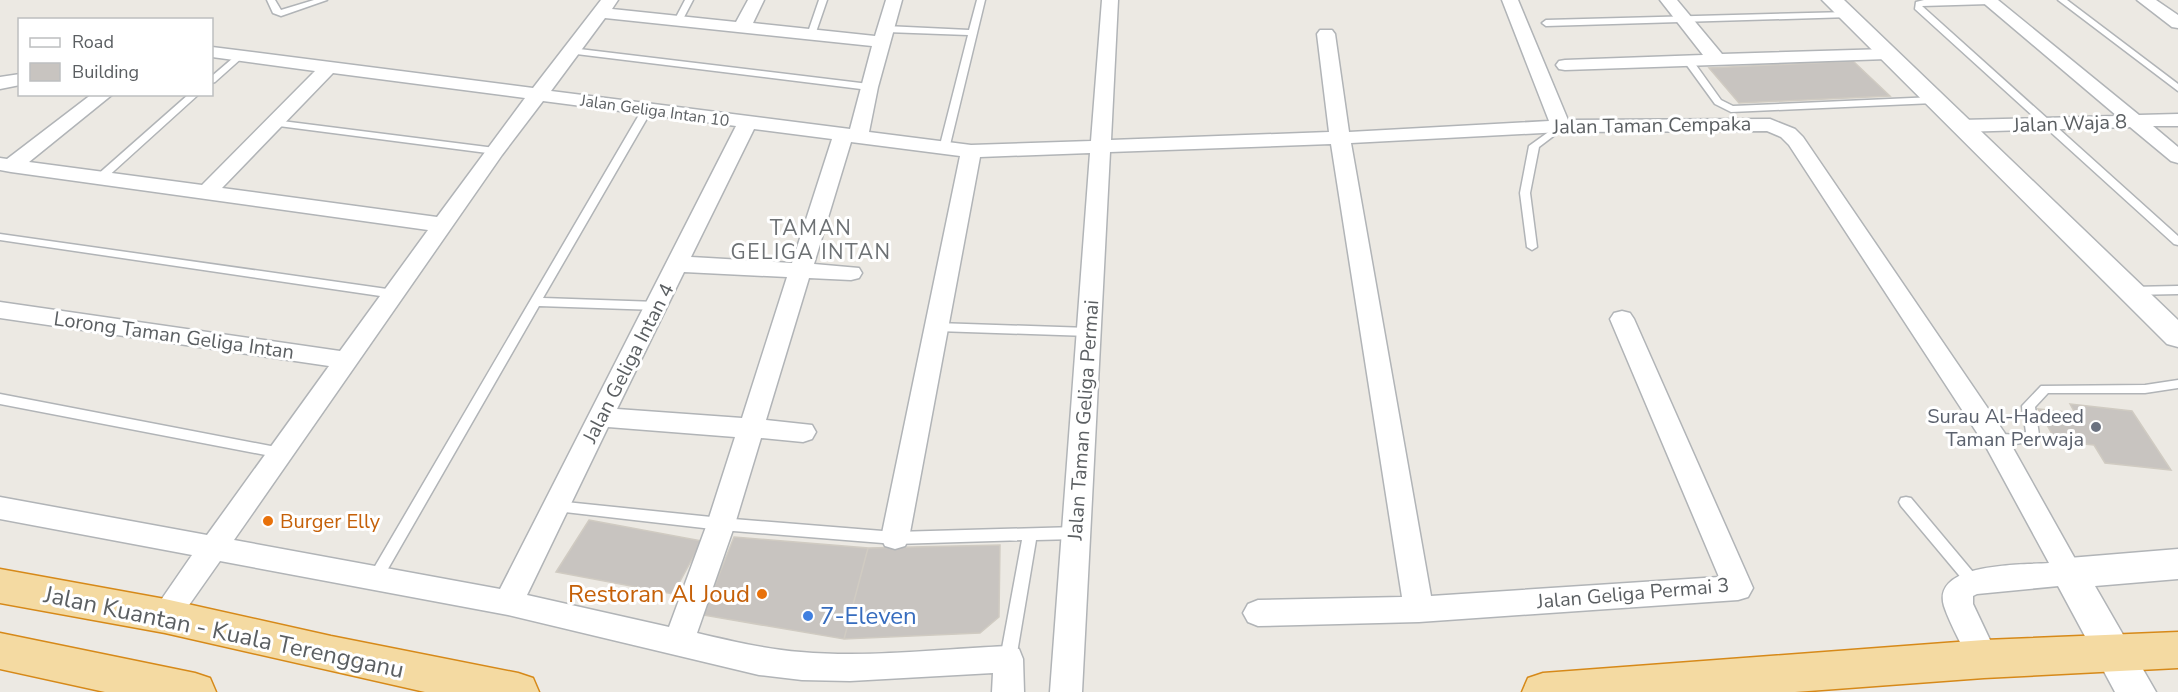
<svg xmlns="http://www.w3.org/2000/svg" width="2178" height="692" viewBox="0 0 2178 692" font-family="'Nunito Sans',sans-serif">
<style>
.building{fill:#c8c4c0;stroke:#d0cbc2;stroke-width:1.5}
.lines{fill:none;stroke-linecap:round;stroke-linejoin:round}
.service-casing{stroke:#b1b4b7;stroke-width:3}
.minor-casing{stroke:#b1b4b7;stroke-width:3}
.tertiary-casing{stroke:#b1b4b7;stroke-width:3}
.trunk-casing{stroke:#d68919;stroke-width:3}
.service{fill:#fff;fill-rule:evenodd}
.minor{fill:#fff;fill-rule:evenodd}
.tertiary{fill:#fff;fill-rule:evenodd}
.trunk{fill:#f4daa2;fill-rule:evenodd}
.worship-dot{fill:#6b7280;stroke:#fff;stroke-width:2}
.food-dot{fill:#e8710a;stroke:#fff;stroke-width:2}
.shop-dot{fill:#3f7fe0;stroke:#fff;stroke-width:2}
.labels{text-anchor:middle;stroke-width:6;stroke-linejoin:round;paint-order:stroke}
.far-street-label{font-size:16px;fill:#5b5f62;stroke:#fff}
.street-label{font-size:20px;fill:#5b5f62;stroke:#fff}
.worship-label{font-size:20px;fill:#5b616d;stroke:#fff;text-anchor:end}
.food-label{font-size:20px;fill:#c56008;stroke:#fff;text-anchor:start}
.neighbourhood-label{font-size:21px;letter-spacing:1.5px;fill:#6d7174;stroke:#fff}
.near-food-label{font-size:24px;fill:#c56008;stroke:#fff;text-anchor:end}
.near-shop-label{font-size:24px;fill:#366cbe;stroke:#fff;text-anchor:start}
.near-street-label{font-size:24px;fill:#5b5f62;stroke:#fff}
</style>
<rect width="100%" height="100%" fill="#ece9e3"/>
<path class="building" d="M1853,61L1890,96L1739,103L1709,68Z
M2070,404L2132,411L2171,470L2105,463L2094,445L2056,441L2038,409L2075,413Z
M589,520L702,541L673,594L556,572Z
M734,537L868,548L844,639L703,615Z
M1000,545L999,617L980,633L844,639L868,548Z"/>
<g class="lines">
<g class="service-casing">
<path id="service" d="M267,0H275L281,10L314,0H327L281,16L273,13Z
M685,0H693L681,23H675L674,21Z
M819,0H827L815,35L808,37L807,35Z
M977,0H985L949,149L944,152L939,149L968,35L886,32L882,29L886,26L969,30Z
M1924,0H1993L1992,3L1989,4L1922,6L2178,236V245L2174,244L1915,9L1916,2Z
M2058,0H2067L2178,84V91Z
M1848,12L1851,13V17L1546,26L1542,23L1546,20Z
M571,48L869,84L874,87L869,90L568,53L567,51Z
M240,52L243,53V57L215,82L212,83V76Z
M1688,57L1691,58L1721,100L1733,106L1934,97L1939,100L1934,103L1731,112L1715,104L1683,60Z
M189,94H199L104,180H96L95,178L96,176Z
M648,105L653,108L543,298L657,302L663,306L657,310L539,306L381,581L376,583L371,581L369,577L371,573L643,108Z
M274,120L495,148L500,151L495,154L271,125L269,123Z
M1561,123L1566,126L1564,128L1539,147L1530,193L1537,247L1532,250L1527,247L1520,193L1529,146Z
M0,234L394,290L400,294L394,298L0,240Z
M2178,286V294L2131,295L2125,291L2131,287Z
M937,323L1089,328L1095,332L1089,336L937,331L931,327Z
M2178,380V388L2145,393H2048L2035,407L2039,435L2038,438C2021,444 2008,447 1990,442L1989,439L1990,436C2003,432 2013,437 2026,432L2022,406L2041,386L2145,385Z
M0,394L281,448L286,449L288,453L286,457L281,458L0,404Z
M1906,497L1911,498L1978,578L1980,582L1978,586L1973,588L1968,586L1901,506L1899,502L1901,498Z
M556,501L721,518L895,532L1076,527L1081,529L1083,533L1081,537L1076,539L1036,540L1016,659L1013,664L1008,666L1003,664L1000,659L1022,540L895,544L721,530L556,511L551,510L549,506L551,502Z"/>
</g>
<g class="minor-casing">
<path id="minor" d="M601,0H618L612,9L736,22L748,0H764L753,23L875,36L886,0H902L878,87L869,132L971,145L1091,141L1102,0H1118L1111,140L1329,132L1317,34L1320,30H1332L1335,34L1349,132L1549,121L1502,0H1518L1568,120L1770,119L1795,129L1803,137L2004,432L2083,573L2079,581L2069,585L1977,594L1973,596V604L1999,659L1995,669L1984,672L1973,669C1964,648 1951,627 1944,606C1931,562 2023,565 2049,563L1985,445L1789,145L1781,137L1767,131L1561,132L1351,143L1431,596L1719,577L1610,319L1614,313L1622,311L1630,313L1634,319L1753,588L1748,597L1738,600L1419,622L1258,626L1248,622L1243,613L1248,604L1258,600L1402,597L1331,144L1110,152L1082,692H1050L1090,153L980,157L909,538L905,546L895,549L885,546L881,538L960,156L851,142L814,264L859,268L862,273L859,278L851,280L809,278L766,420L812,425L816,432L812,439L803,442L761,438L735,524L697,633C731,641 765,649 801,652C869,658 940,649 1008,646L1019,649L1023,659L1024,692H992L993,673L850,681L802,680L759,675L508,615L220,561L175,625L165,629L155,625L150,616L192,555L0,519V497L207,535L329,366L0,318V302L340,351L428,230L11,172L0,170V158L7,159L92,94H113L29,162L202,185L315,71L212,57V47L533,88ZM605,18L872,46L850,129L551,91ZM333,73L525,98L437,217L222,188ZM543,101L736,126L500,589L234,540L502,155ZM754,129L832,139L792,263L691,257ZM684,272L787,277L742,418L617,409ZM608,427L735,437L707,524L669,627L527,595Z
M1660,0H1677L1722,54L1887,49L1893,50L1896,54L1893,58L1887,59L1565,70L1559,69L1556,65L1559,61L1565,60L1703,55Z
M1980,0H1998L2139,115L2178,114V126H2153L2178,147V163L2171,161L2130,127L1961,132L1954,130L1951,126L1954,122L1961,120L2117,116Z
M2137,0H2156L2178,15V28L2172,27Z
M20,74V85L0,89V77Z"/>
</g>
<g class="tertiary-casing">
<path id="tertiary" d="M1822,0H1844L2178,320V347L2167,344Z
M2178,549V579L2095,586L2156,692H2115L2051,573L2056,562L2069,558Z"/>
</g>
<g class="trunk-casing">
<path id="trunk" d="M0,569L165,599L331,636L518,673L533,678L539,692H425L165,633L0,603Z
M2178,632V668L1984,678L1795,692H1522L1528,678L1543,673L1984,640Z
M0,633L195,673L210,678L216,692H105L0,669Z"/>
</g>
<use href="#service" class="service"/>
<use href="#minor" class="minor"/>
<use href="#tertiary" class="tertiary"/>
<use href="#trunk" class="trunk"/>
</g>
<circle class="worship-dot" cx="2096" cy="427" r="6"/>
<g class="food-dot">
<circle cx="268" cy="521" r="6"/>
<circle cx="762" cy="594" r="6"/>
</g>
<circle class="shop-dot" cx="808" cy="616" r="6"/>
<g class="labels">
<g class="far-street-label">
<text transform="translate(655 110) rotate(8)" y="6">Jalan Geliga Intan 10</text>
</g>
<g class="street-label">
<text transform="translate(2070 123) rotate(-2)" y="7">Jalan Waja 8</text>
<text transform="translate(1652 125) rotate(-1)" y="7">Jalan Taman Cempaka</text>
<text transform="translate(174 335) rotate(8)" y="7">Lorong Taman Geliga Intan</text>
<text transform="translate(628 363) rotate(-63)" y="7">Jalan Geliga Intan 4</text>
<text transform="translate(1083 420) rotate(-86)" y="7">Jalan Taman Geliga Permai</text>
<text transform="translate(1633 593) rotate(-5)" y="7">Jalan Geliga Permai 3</text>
</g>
<g class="worship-label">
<text x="2084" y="423">Surau Al-Hadeed<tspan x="2084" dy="23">Taman Perwaja</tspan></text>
</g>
<g class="food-label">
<text x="280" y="528">Burger Elly</text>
</g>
<g class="neighbourhood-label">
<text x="811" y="235">TAMAN<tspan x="811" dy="24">GELIGA INTAN</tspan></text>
</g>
<g class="near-food-label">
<text x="750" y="602">Restoran Al Joud</text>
</g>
<g class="near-shop-label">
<text x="820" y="624">7-Eleven</text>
</g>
<g class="near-street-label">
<text transform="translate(224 632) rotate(12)" y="8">Jalan Kuantan - Kuala Terengganu</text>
</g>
</g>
<rect x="18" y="18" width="195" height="78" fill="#ffffff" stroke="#bdbfc0" stroke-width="1.5"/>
<rect x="30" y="38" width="30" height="9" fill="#ffffff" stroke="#bdbfc0" stroke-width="1.5"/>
<text x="72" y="48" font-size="18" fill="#5b5f62">Road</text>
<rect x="30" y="63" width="30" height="18" fill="#c8c4c0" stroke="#bdbfc0" stroke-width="1.5"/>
<text x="72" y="78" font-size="18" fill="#5b5f62">Building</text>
</svg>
